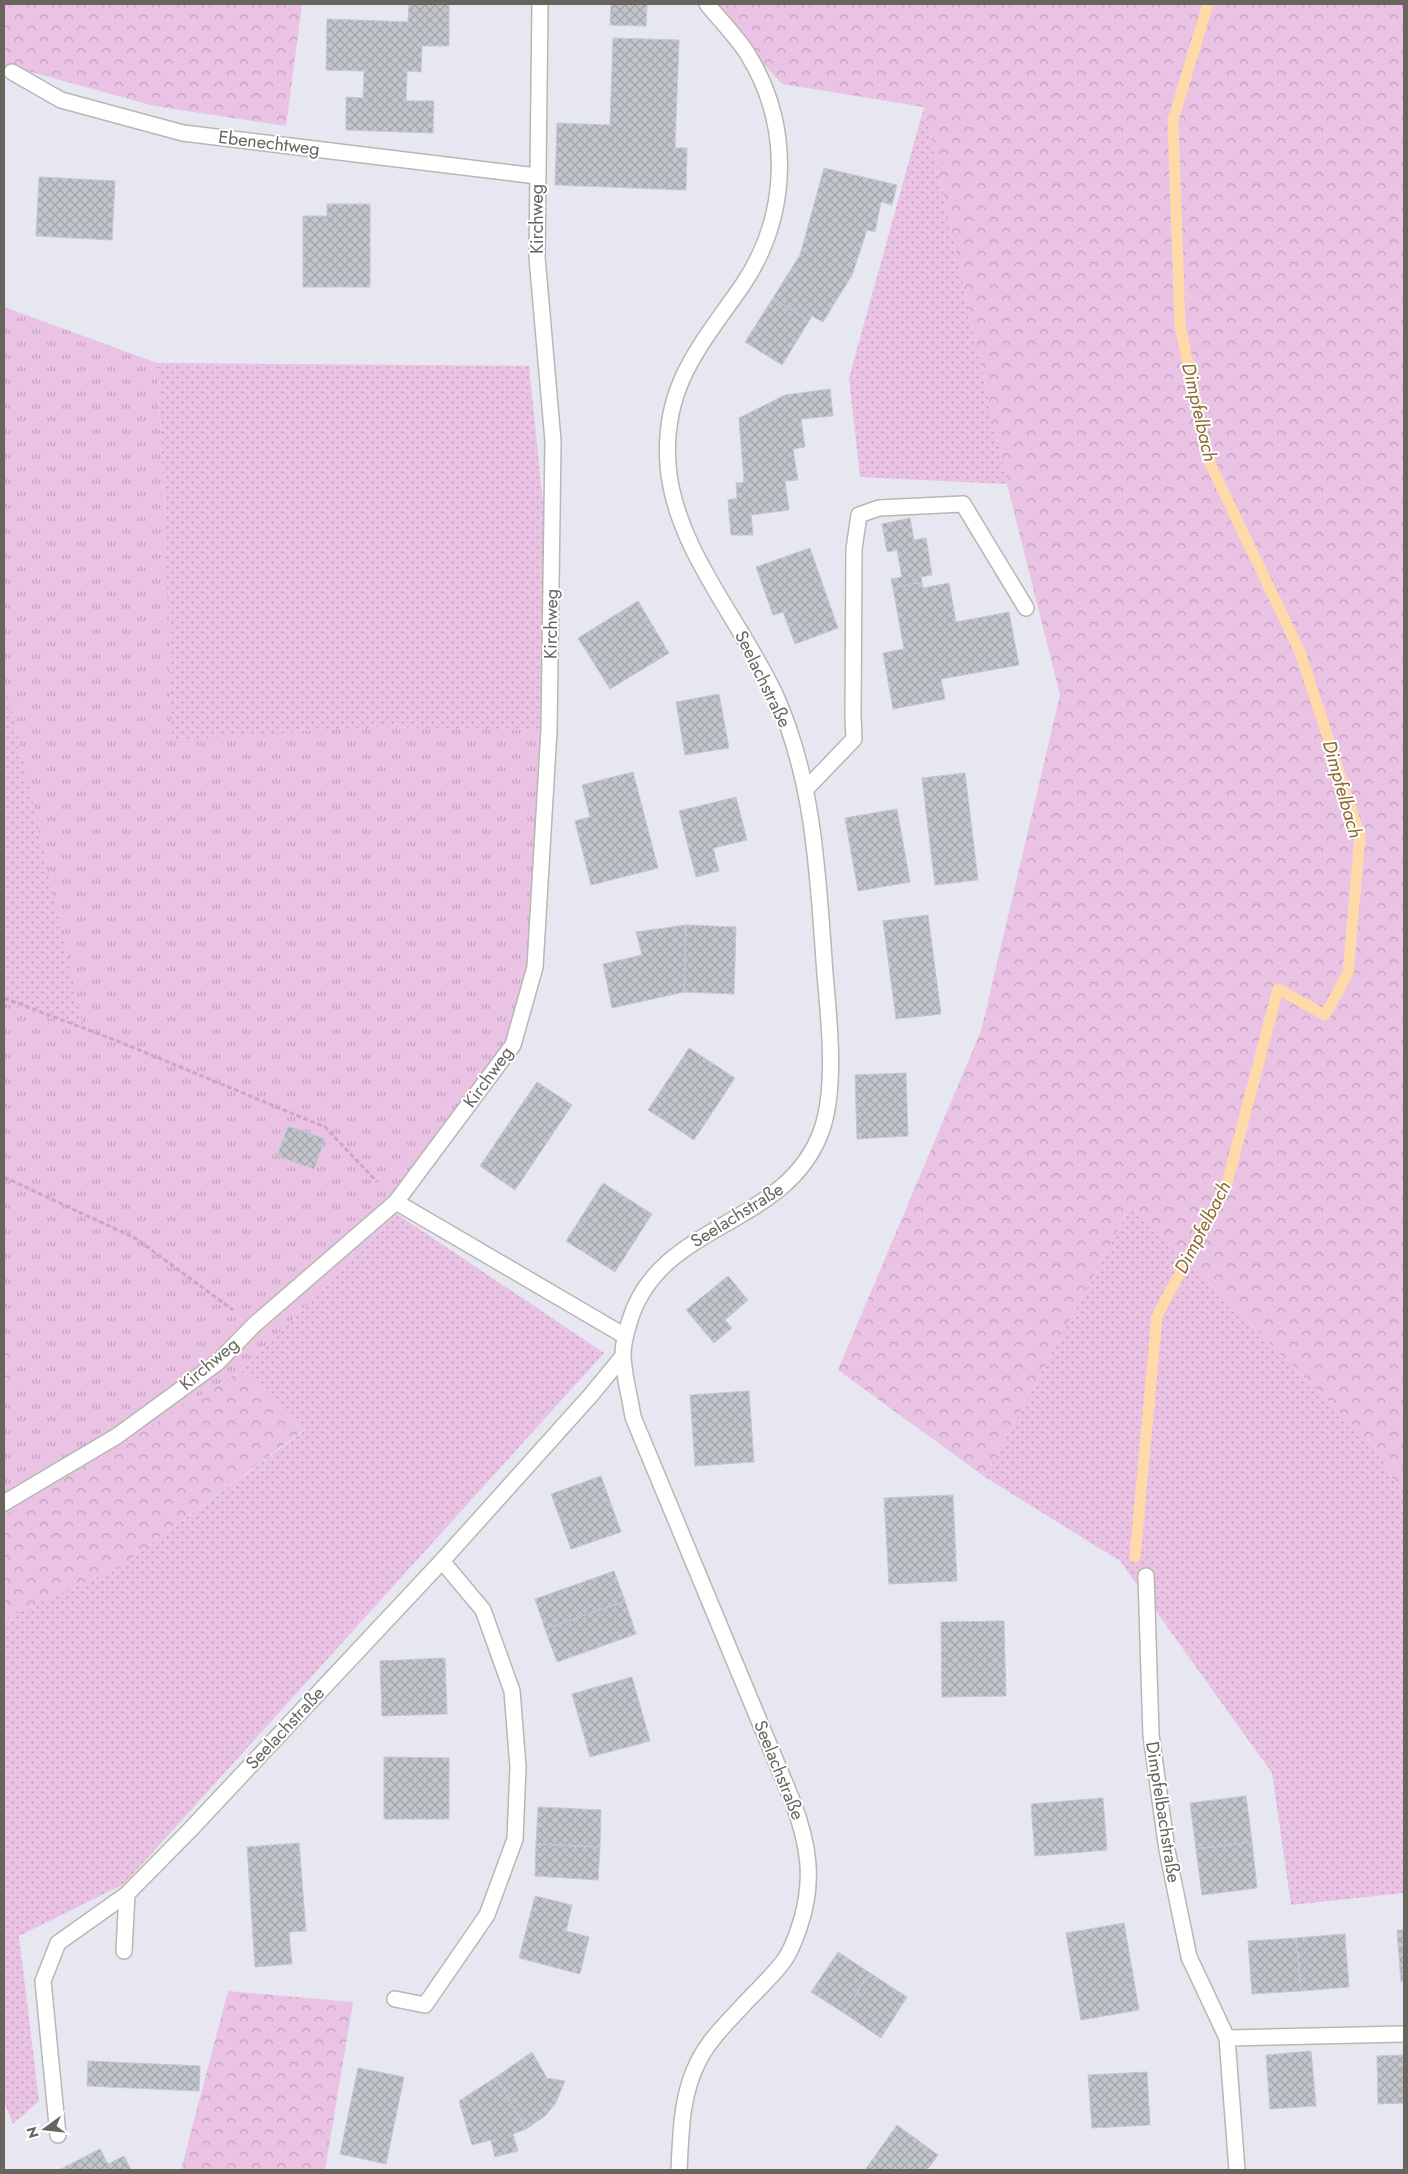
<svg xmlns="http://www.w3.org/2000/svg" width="1408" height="2174" viewBox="0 0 1408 2174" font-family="Jost,sans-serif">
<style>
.grass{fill:url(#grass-tufts)}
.forest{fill:url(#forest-crowns)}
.park{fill:url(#park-dots)}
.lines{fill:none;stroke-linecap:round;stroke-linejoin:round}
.stream{stroke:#ffdaa8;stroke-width:11}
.building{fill:url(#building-cross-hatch);stroke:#c4c7d6}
.service-casing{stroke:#b9b7b2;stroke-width:18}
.minor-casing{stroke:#b9b7b2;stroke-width:18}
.path{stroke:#d7a1c2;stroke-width:3;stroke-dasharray:5 2.5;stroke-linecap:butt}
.service{stroke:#fff;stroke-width:15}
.minor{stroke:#fff;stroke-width:15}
.labels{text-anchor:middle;stroke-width:4;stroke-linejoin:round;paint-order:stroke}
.street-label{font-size:18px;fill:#68645e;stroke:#fff}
.water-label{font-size:19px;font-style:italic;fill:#8b6b31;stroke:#fff}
</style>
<defs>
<pattern id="grass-tufts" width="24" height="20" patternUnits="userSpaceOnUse" patternTransform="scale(1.25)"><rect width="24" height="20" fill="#e9c2e4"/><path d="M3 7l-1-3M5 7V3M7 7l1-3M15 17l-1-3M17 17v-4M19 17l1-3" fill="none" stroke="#c1a1bc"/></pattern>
<pattern id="forest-crowns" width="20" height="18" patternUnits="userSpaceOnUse" patternTransform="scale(1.25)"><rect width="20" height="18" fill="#e9c2e4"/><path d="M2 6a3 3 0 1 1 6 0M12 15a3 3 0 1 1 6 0" fill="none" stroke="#c1a1bc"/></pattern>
<pattern id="park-dots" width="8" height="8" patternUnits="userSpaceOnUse" patternTransform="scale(1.25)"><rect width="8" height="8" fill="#e9c2e4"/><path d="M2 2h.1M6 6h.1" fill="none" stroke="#c1a1bc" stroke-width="1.8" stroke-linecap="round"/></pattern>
<pattern id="building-cross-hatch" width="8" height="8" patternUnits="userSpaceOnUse" patternTransform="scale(1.25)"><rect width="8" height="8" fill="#c3c5cc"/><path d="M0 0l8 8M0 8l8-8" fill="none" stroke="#a2a4a9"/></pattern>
</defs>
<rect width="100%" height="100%" fill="#e6e7f1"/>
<path class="grass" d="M4,307L157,363L165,514L376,727L549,730L535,967L513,1045L396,1201L397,1214L241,1371L4,1515V1394L18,1376L4,1337Z"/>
<path class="forest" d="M4,4H302L286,126L154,106L6,65L4,75Z
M708,4H1404V1498L1374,1446L1131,1207L985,1477L838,1370L981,1031L1060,695L1007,484L924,107L782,84Z
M4,1337L18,1376L4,1394Z
M241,1371L305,1429L118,1568L4,1619V1515Z
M228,1991L353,2002L325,2170H181Z"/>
<path class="park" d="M924,107L1007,484L860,477L849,378Z
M157,363L529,366L552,592L549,730L376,727L172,740L165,514Z
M4,685H6L84,1029L4,1003Z
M1131,1207L1374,1446L1404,1498V1893L1291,1905L1272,1773L1120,1561L985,1477Z
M397,1214L604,1353L124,1884L19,1936L39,2101L13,2124L4,2102V1619L118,1568L305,1430L241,1371Z"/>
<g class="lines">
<path class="stream" d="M1135,1557L1157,1316L1226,1187L1278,989L1325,1015L1348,973L1360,836L1300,652L1207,457L1180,325L1173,120L1208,4"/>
</g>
<path class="building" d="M409,4H449V46H422L421,72L407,71L406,101H434L433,133L346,130V97L363,98L364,71L326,70L327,19L408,22Z
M611,4H647L646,26L610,25Z
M613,38L679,40L675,148H687L686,190L555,185L557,123L610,125Z
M824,168L897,185L892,205L881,202L875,232L867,230L852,275L823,322L812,316L809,321L773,298L800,255Z
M39,177L115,181L112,240L36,236Z
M327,204H370V287H303V216H327Z
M773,298L809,321L782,365L745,342Z
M830,389L833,416L801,419L805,447L793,449L798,480L785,481L789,510L751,515L753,535H731L728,500L737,498L736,483L744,482L739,418L785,395Z
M910,518L914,540L926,538L932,575L921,577L922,582L893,588L891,579L902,577L897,550L887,552L882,524Z
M810,548L838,628L795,644L783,612L773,615L756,567Z
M922,582L923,588L949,583L956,622L1009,612L1019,665L941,679L945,699L893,709L883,653L904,649L893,588Z
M638,601L669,653L610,689L578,638Z
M719,694L729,748L685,755L676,702Z
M633,772L658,868L591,885L575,821L590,817L582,785Z
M965,773L978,880L935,885L922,778Z
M736,797L747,840L713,848L719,871L696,877L679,811Z
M897,809L910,882L858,891L845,818Z
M928,915L941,1014L896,1019L883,921Z
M686,925L684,992L612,1008L603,964L642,955L636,932Z
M686,925L736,927L734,994L684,992Z
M689,1048L735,1078L694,1140L648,1110Z
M906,1073L908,1136L857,1139L855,1075Z
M537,1082L572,1105L515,1190L480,1166Z
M288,1126L325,1139L314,1169L277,1156Z
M603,1183L652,1214L615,1272L566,1241Z
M728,1276L748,1300L725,1320L732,1328L714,1343L686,1310Z
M749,1391L754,1462L695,1466L690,1395Z
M601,1476L621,1532L571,1549L551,1494Z
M953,1495L957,1581L889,1584L884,1498Z
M614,1571L625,1601L545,1629L535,1599Z
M625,1601L636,1634L557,1662L545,1629Z
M1004,1621L1006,1696L942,1697L941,1622Z
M445,1658L447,1714L382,1716L380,1661Z
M632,1677L650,1741L590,1757L572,1694Z
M384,1757L449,1758V1819H384Z
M1246,1796L1252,1842L1196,1849L1190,1803Z
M1103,1798L1107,1850L1035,1856L1031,1804Z
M538,1807L601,1810L600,1847L536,1844Z
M1252,1842L1257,1888L1202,1895L1196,1849Z
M299,1843L306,1931L289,1932L292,1964L255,1967L247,1847Z
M536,1844L600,1847L598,1880L535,1876Z
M535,1896L572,1905L566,1931L589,1937L580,1974L519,1958Z
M1124,1923L1139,2010L1081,2020L1066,1933Z
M1397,1930H1404V1981L1401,1982Z
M1345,1934L1349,1987L1301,1991L1296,1938Z
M1296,1938L1301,1991L1252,1994L1248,1941Z
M838,1952L870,1973L844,2013L811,1992Z
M870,1973L907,1997L881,2038L844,2013Z
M1311,2051L1316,2106L1270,2109L1266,2055Z
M532,2052L547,2078L565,2081L555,2104L545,2116L526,2129L496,2077Z
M1404,2055V2103L1378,2104L1377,2056Z
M88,2061L200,2066L199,2091L87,2086Z
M358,2068L404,2077L386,2164L340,2154Z
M1147,2072L1150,2125L1092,2128L1088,2075Z
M496,2077L526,2129L513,2134L518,2151L495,2157L491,2140L472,2145L459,2101Z
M897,2125L938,2155L927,2170H865Z
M100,2149L108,2164L124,2156L131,2170H59Z"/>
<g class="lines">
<g class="service-casing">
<path id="service" d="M806,789L854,739L853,716L854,549L859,515L879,508L963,504L1026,608
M124,1951L127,1894
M395,1999L425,2005L487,1915L515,1839L518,1767L512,1691L483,1610L442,1561
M58,2135L43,1981L58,1943L127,1894L190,1830"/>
</g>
<g class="minor-casing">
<path id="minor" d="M12,72L61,100L183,133L537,176
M396,1202L625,1336
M4,1503L117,1436L217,1363L254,1325L396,1202L513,1045L535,967L549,730L553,441L537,257L540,4
M1146,1576L1151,1735L1167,1850L1189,1957L1227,2038L1237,2170
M190,1830L442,1561L591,1395L623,1356
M1227,2038L1404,2034
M679,2170C681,2132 681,2094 699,2060C711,2037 730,2020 747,2001C759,1989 772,1976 783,1962C790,1953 795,1940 799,1928C815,1882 809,1844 792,1800L633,1417C630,1396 623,1374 623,1354C623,1343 626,1333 629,1323C658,1221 785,1229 821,1132C837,1089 829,1020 825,974C818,879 815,782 775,694C741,621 674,547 668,465C662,386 701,345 742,286C790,215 792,125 747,53C736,36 720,20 707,4"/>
</g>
<path class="path" d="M4,998L115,1040L325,1127L377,1182
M4,1177L135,1238L233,1310"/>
<use href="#service" class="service"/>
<use href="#minor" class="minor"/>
</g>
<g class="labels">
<g class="street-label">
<text transform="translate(269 143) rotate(7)" y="6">Ebenechtweg</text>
<text transform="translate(537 219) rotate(-90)" y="6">Kirchweg</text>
<text transform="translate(551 624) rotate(-89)" y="6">Kirchweg</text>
<text transform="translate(763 679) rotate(64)" y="6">Seelachstraße</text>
<text transform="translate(488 1077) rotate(-54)" y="6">Kirchweg</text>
<text transform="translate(737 1215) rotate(-32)" y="6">Seelachstraße</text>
<text transform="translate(209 1364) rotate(-40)" y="6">Kirchweg</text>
<text transform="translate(285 1728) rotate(-47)" y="6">Seelachstraße</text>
<text transform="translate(779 1770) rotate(68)" y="6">Seelachstraße</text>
<text transform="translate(1163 1812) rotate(81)" y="6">Dimpfelbachstraße</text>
</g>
<g class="water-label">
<text transform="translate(1200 412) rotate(77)" y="7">Dimpfelbach</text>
<text transform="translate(1343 789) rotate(74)" y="7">Dimpfelbach</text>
<text transform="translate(1202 1227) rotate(-63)" y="7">Dimpfelbach</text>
</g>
</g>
<rect width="1408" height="2174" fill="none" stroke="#68645e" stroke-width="10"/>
<g transform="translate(45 2129) rotate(255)" stroke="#ffffff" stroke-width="4" paint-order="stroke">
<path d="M0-4L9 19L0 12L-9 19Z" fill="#68645e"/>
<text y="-8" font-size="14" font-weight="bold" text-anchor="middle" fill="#68645e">N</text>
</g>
</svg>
